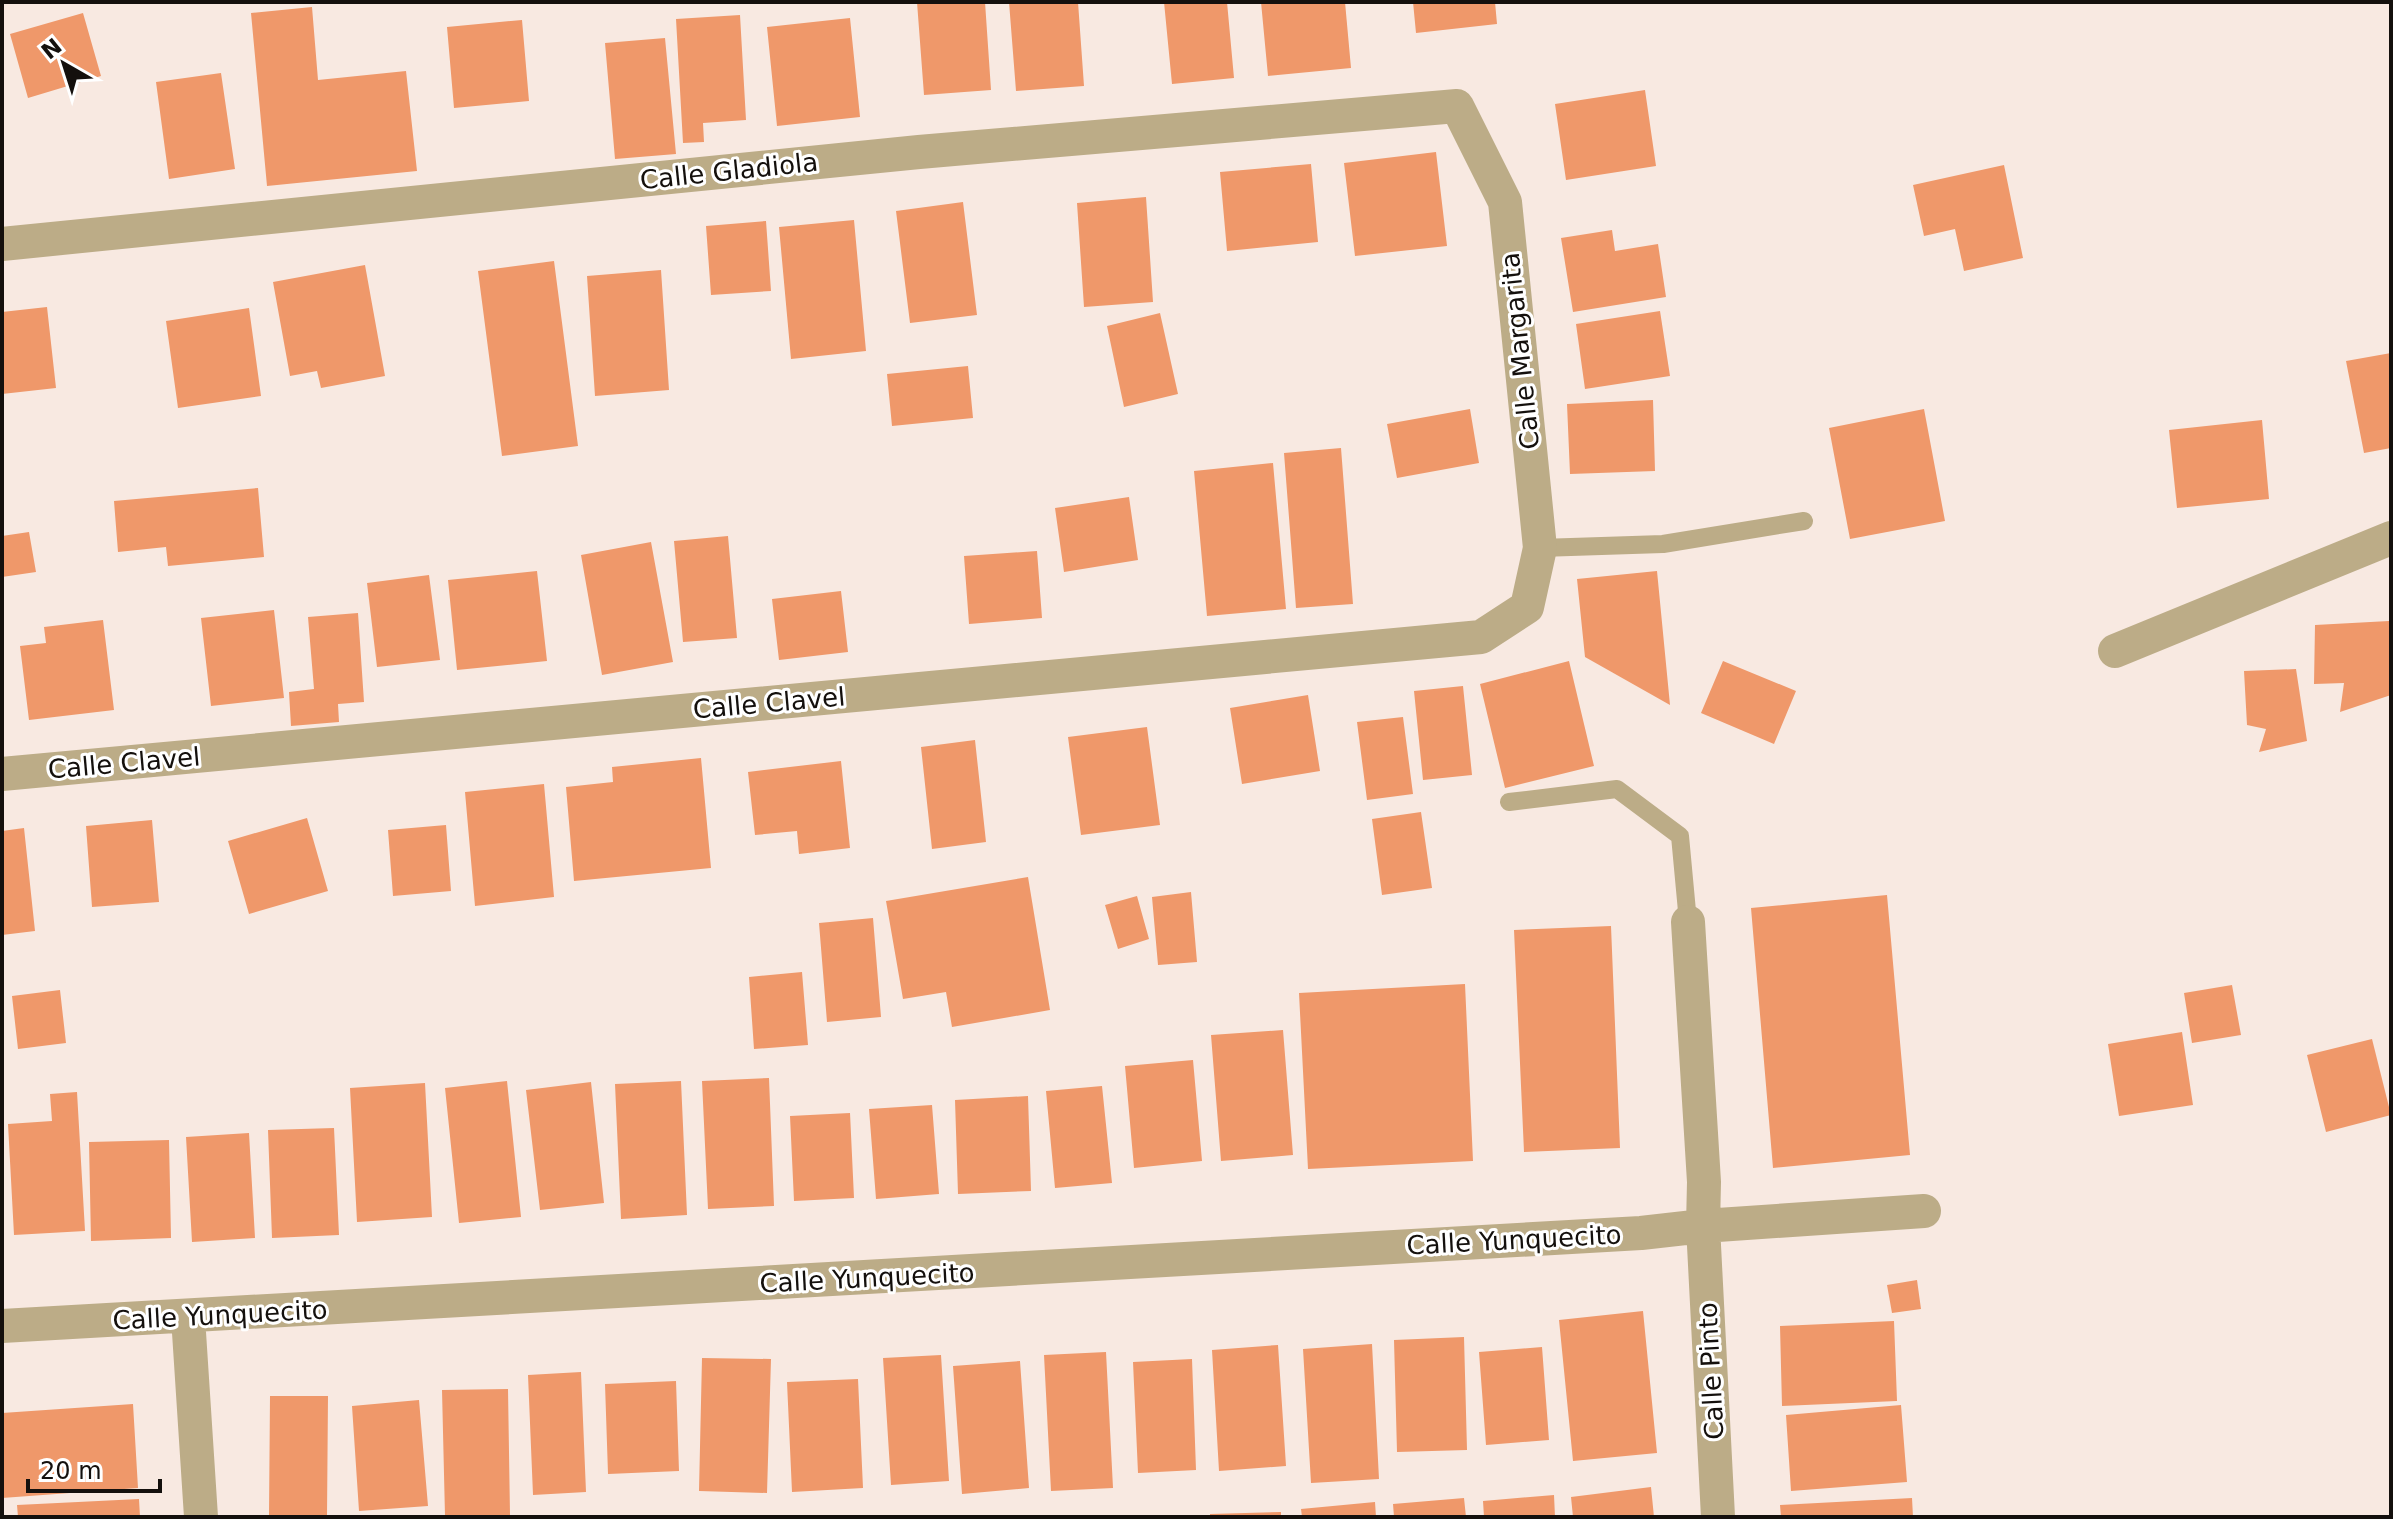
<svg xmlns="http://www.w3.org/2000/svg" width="2393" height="1519" viewBox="0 0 2393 1519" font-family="'DejaVu Sans',sans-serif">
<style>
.building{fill:#ef986a}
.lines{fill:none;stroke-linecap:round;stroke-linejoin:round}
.service{stroke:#bcac87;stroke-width:18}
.minor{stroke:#bcac87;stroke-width:34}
.labels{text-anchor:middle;stroke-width:6;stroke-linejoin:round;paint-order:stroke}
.street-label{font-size:26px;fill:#14100d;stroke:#fff}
</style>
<rect width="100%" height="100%" fill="#f8e9e1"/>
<path class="building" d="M917,2H985L991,90L924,95Z
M1009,2H1078L1084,86L1016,91Z
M1164,2H1227L1234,78L1172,84Z
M1261,2H1345L1351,68L1268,76Z
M1413,2H1495L1497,24L1416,33Z
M312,7L318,80L406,71L417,171L267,186L251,13Z
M83,13L101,76L28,98L10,34Z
M740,15L746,120L703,123L704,142L683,143L676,19Z
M850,18L860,117L777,126L767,27Z
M522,20L529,101L454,108L447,27Z
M665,38L676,154L615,159L605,43Z
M221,73L235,169L169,179L156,82Z
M1645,90L1656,166L1566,180L1555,104Z
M1436,152L1447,246L1355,256L1344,163Z
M1311,164L1318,242L1227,251L1220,172Z
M2004,165L2023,258L1964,271L1955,229L1924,236L1913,185Z
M1146,197L1153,302L1084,307L1077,203Z
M963,202L977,315L910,323L896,211Z
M854,220L866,351L791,359L779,227Z
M766,221L771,291L711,295L706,226Z
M1612,230L1615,251L1658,244L1666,297L1573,312L1561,238Z
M554,261L578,446L502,456L478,271Z
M365,265L385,376L321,388L317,371L290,376L273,282Z
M661,270L669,390L595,396L587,276Z
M47,307L56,388L2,394V312Z
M249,308L261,396L178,408L166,321Z
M1660,311L1670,376L1585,389L1576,324Z
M1160,313L1178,394L1124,407L1107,326Z
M2391,353V448L2364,453L2346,361Z
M968,366L973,418L892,426L887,374Z
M1653,400L1655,471L1570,474L1567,404Z
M1470,409L1479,463L1397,478L1387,424Z
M1924,409L1945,521L1850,539L1829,428Z
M2262,420L2269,499L2177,508L2169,430Z
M1341,448L1353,604L1296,608L1284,453Z
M1273,463L1286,609L1207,616L1194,471Z
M258,488L264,557L168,566L166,547L118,552L114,501Z
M1129,497L1138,560L1064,572L1055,508Z
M29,532L36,572L2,577V536Z
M728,536L737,638L683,642L674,541Z
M651,542L673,662L602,675L581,555Z
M1037,551L1042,618L969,624L964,556Z
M537,571L547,661L457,670L448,580Z
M1657,571L1670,705L1585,657L1577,579Z
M429,575L440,660L377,667L367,583Z
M841,591L848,652L779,660L772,599Z
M274,610L284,698L211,706L201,618Z
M358,613L364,702L338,704L339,722L291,726L289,692L314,689L308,617Z
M103,620L114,710L29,720L20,646L46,643L44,627Z
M2389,621L2391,695L2340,712L2344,683L2314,684L2315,625Z
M1569,661L1594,766L1505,788L1480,684Z
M1723,661L1796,691L1774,744L1701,713Z
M2296,669L2307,741L2259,752L2266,729L2247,725L2244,671Z
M1463,686L1472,775L1423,780L1414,691Z
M1308,695L1320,771L1242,784L1230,708Z
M1403,717L1413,794L1367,800L1357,722Z
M1147,727L1160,825L1081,835L1068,737Z
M975,740L986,842L932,849L921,747Z
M701,758L711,868L574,881L566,787L613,782L612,767Z
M841,761L850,848L799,854L797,831L755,835L748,772Z
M544,784L554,897L475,906L465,792Z
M1421,812L1432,888L1382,895L1372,819Z
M307,818L328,891L249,914L228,841Z
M152,820L159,902L92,907L86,826Z
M446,825L451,891L393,896L388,830Z
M24,828L35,931L2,935V831Z
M1028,877L1050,1010L952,1027L946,992L903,999L886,901Z
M1191,892L1197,962L1158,965L1152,897Z
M1887,895L1910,1155L1773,1168L1751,908Z
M1137,896L1149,939L1118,949L1105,905Z
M873,918L881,1017L827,1022L819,923Z
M1611,926L1620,1148L1524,1152L1514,930Z
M802,972L808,1045L754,1049L749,977Z
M1465,984L1473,1161L1308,1169L1299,993Z
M2232,985L2241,1035L2192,1043L2184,993Z
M60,990L66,1043L18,1049L12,996Z
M1283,1030L1293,1155L1221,1161L1211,1035Z
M2182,1032L2193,1105L2119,1116L2108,1044Z
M2372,1039L2391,1115L2326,1132L2307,1055Z
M1193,1060L1202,1161L1134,1168L1125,1066Z
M769,1078L774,1206L708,1209L702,1081Z
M507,1081L521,1217L459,1223L445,1088Z
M681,1081L687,1215L621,1219L615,1084Z
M591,1082L604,1203L540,1210L526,1090Z
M425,1083L432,1217L357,1222L350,1088Z
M1102,1086L1112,1183L1055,1188L1046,1091Z
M77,1092L85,1231L14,1235L8,1124L52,1121L50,1094Z
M1028,1096L1031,1191L958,1194L955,1100Z
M932,1105L939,1194L876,1199L869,1109Z
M850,1113L854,1198L794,1201L790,1116Z
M334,1128L339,1235L272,1238L268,1130Z
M249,1133L255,1238L192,1242L186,1137Z
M169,1140L171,1238L91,1241L89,1142Z
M1917,1280L1921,1309L1892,1313L1887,1285Z
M1643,1311L1657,1453L1573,1461L1559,1320Z
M1894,1321L1897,1401L1782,1406L1780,1326Z
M1464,1337L1467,1450L1397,1452L1394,1340Z
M1372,1344L1379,1479L1311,1483L1303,1349Z
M1278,1345L1286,1466L1219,1471L1212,1350Z
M1542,1347L1549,1440L1486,1445L1479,1352Z
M1106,1352L1113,1488L1051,1491L1044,1355Z
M941,1355L949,1481L891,1485L883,1358Z
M702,1358L771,1359L767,1493L699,1491Z
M1192,1359L1196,1470L1138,1473L1133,1362Z
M1020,1361L1029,1488L962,1494L953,1366Z
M581,1372L586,1492L533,1495L528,1375Z
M858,1379L863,1488L792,1492L787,1382Z
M676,1381L679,1471L608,1474L605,1384Z
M508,1389L510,1515L445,1516L442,1390Z
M270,1396H328L327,1515H269Z
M419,1400L428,1506L359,1511L352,1406Z
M133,1404L138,1488L2,1498V1413Z
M1901,1405L1907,1482L1791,1491L1786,1415Z
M1651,1487L1654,1517H1573L1571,1497Z
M1554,1495L1555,1517H1484L1483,1501Z
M1464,1498L1466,1517H1394L1393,1504Z
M1912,1498L1913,1517H1781L1780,1505Z
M139,1499L140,1517H18L17,1505Z
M1375,1502L1376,1517H1302L1301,1509Z
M1281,1512V1517H1210V1514Z"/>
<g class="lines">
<path class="service" d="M1540,548L1663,544L1804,521
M1509,802L1617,789L1680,836L1688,922"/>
<path class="minor" d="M2,244L919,152L1457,106L1505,202L1540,548L1527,607L1481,637L2,774
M2115,651L2391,538
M1688,922L1704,1182L1703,1226L1718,1517
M188,1317L201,1517
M2,1326L1641,1233L1703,1226L1924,1211"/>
</g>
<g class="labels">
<g class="street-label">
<text transform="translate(729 171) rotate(-6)" y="9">Calle Gladiola</text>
<text transform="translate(1520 351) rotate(-96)" y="9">Calle Margarita</text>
<text transform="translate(769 703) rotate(-5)" y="9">Calle Clavel</text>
<text transform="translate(124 763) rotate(-5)" y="9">Calle Clavel</text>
<text transform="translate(1514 1240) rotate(-3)" y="9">Calle Yunquecito</text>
<text transform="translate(867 1278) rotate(-3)" y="9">Calle Yunquecito</text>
<text transform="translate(220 1315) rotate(-3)" y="9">Calle Yunquecito</text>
<text transform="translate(1711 1371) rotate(-93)" y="9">Calle Pinto</text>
</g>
</g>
<rect width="2393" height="1519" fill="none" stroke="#14100d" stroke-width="8"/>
<g transform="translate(64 64) rotate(321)" stroke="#ffffff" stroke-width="6" paint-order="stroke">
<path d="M0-6L14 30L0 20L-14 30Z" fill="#14100d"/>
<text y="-12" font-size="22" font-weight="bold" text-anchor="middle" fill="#14100d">N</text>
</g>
<path d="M28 1479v12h132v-12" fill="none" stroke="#14100d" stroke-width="4"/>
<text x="40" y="1479" font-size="24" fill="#14100d" stroke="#ffffff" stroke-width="6" paint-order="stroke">20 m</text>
</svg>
